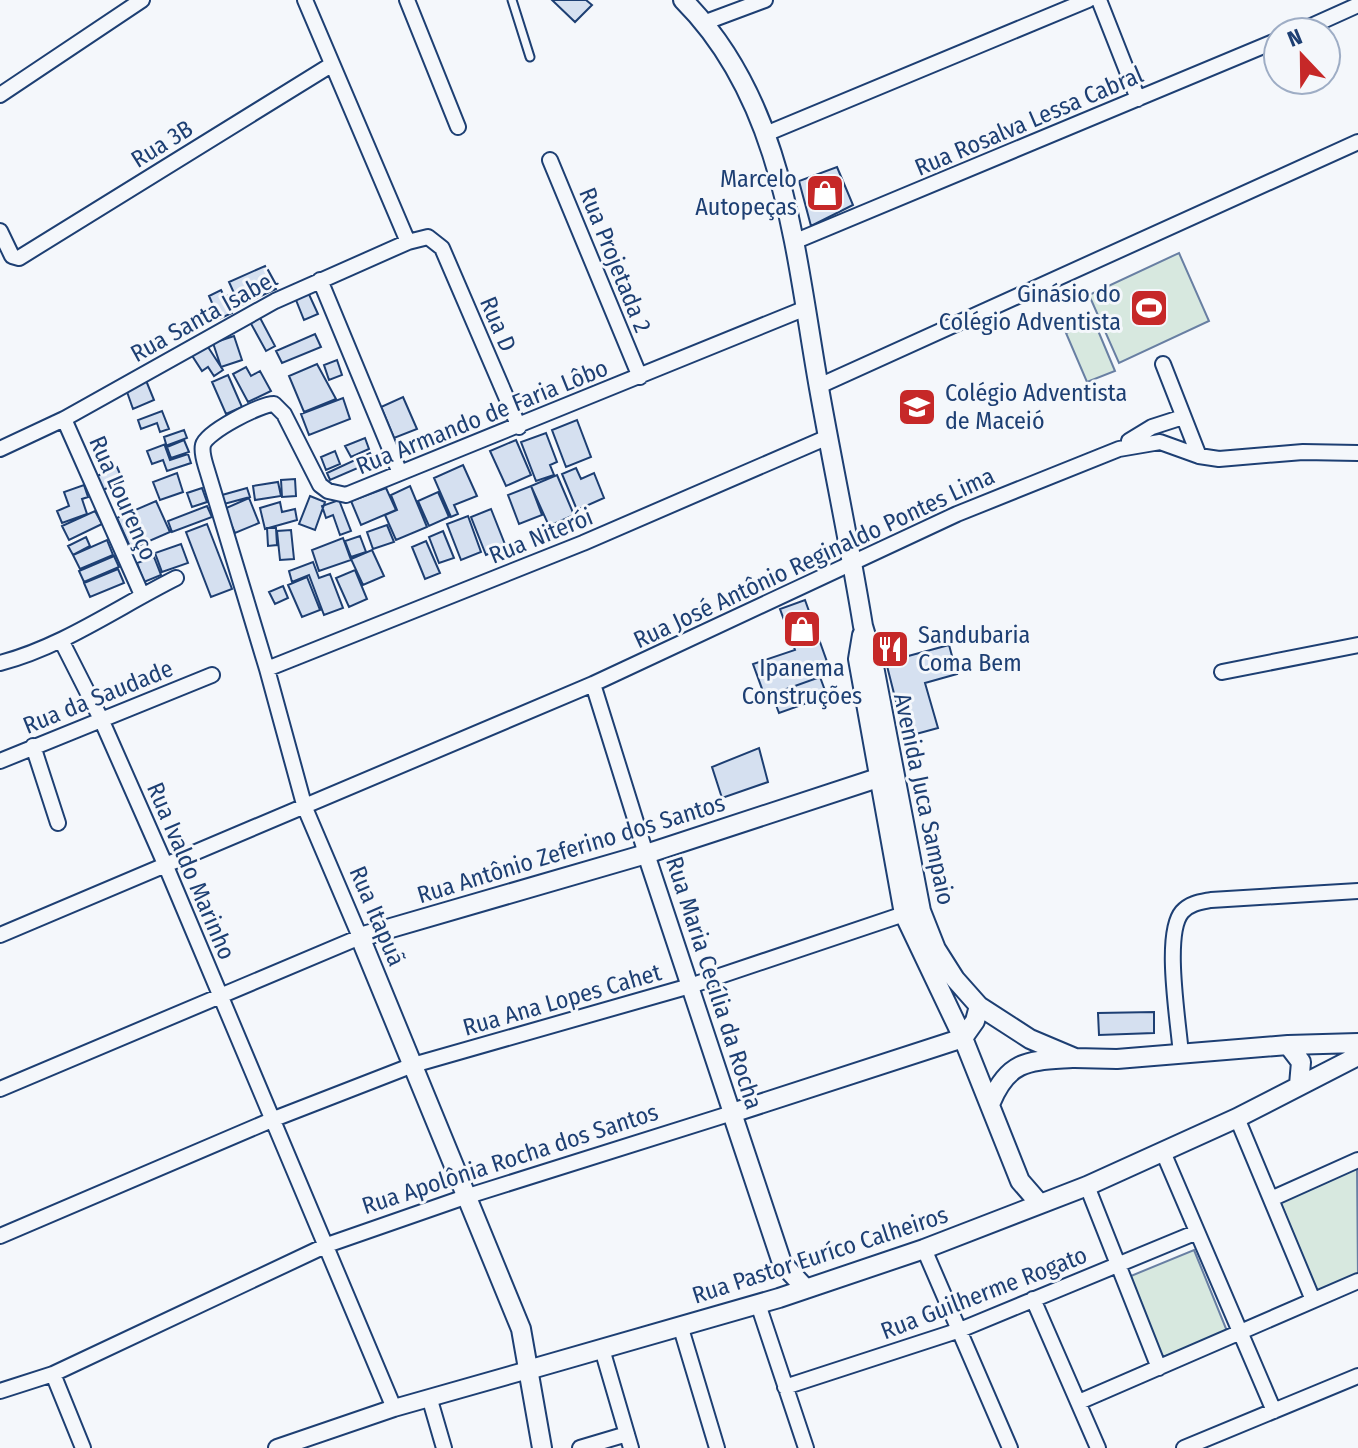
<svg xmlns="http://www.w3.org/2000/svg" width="1358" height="1448" viewBox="0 0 1358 1448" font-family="'Fira Sans Condensed',sans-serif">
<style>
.green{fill:#d7e8df;stroke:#687fa3;stroke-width:2}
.building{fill:#d5e0f0;stroke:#1d3f73;stroke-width:2}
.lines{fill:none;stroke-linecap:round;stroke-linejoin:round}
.service-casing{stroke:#1d3f73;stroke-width:11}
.minor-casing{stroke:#1d3f73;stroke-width:18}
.tertiary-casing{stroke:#1d3f73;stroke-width:20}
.secondary-casing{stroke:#1d3f73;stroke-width:22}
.service{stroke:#f4f7fb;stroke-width:7}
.minor{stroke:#f4f7fb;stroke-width:14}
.tertiary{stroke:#f4f7fb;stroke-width:16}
.secondary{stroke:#f4f7fb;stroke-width:18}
.labels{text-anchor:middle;stroke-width:6;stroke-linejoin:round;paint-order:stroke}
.street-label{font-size:24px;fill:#1d3f73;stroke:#f4f7fb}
.poi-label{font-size:24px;fill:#1d3f73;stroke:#f4f7fb;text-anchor:end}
</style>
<rect width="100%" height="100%" fill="#f4f7fb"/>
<path class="green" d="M1179,253L1209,321L1119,363L1089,295Z
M1094,321L1115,371L1087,382L1066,333Z
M1357,1167L1358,1278L1318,1294L1279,1199Z
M1194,1250L1227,1331L1159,1359L1126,1278Z"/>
<path class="building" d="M552,0H586L592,5L575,22Z
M837,167L853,205L811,226L799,181Z
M265,266L276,289L233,309L227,296L234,293L229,282Z
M221,290L232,313L219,319L209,296Z
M307,290L318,314L304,320L294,295Z
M258,314L275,346L266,351L249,320Z
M315,334L321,347L282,363L276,351Z
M234,336L242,360L221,367L213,343Z
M206,344L223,370L214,376L208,367L202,371L191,354Z
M337,360L342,375L329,380L324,365Z
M317,364L336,399L304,412L289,376Z
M246,367L251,376L260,371L271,391L248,402L233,374Z
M228,375L242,407L226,414L212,382Z
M145,378L154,400L133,409L126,389Z
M403,397L417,429L394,438L381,407Z
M343,398L350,419L309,435L301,414Z
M162,411L169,429L160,432L157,423L141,429L138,420Z
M577,420L591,457L566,467L552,430Z
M184,430L187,438L165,446L170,460L188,454L191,463L167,471L163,460L152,464L147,451L166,444L164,437Z
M546,433L557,462L550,465L554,475L536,481L521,442Z
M365,438L369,449L351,457L345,446Z
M184,440L189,452L171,458L167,447Z
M516,440L531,475L506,486L490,451Z
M335,451L340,464L326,470L321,457Z
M370,453L374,461L330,480L327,473Z
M463,465L477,496L454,505L458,514L451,517L434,478Z
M117,467L123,481L103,490L97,476Z
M576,468L581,479L594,473L604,498L577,510L562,474Z
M177,473L183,492L160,500L153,482Z
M557,475L574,515L549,526L531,486Z
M295,479L296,496L282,497L281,480Z
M278,482L281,496L255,500L253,486Z
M84,485L88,497L82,499L87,514L62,523L57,511L69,506L64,492Z
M410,486L427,527L396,540L385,515L397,510L391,495Z
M531,486L542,515L519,524L508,495Z
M202,488L207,502L192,507L187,493Z
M247,488L250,497L224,504L222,495Z
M386,488L396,510L361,525L351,501Z
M438,492L449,517L429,526L418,501Z
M310,496L325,502L315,530L299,524Z
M249,498L259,523L235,533L224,509Z
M339,500L351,531L340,535L333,515L326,518L322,506Z
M156,501L170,532L131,549L117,518Z
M280,502L282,512L295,509L297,520L265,529L260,508Z
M207,506L212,517L172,532L168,521Z
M491,509L506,547L486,555L471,517Z
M95,511L102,524L69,540L62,526Z
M468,516L481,552L461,560L447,524Z
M207,524L232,589L211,597L186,532Z
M387,525L394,542L373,549L367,532Z
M267,528H276L277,545L268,546Z
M291,530L294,559L280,560L277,531Z
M443,531L454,558L439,563L429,537Z
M360,536L366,552L351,557L345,541Z
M86,537L90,546L73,555L68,546Z
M343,538L351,560L319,571L312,550Z
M107,540L113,555L80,569L73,555Z
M426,541L440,573L425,579L412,547Z
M181,544L188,563L162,572L155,553Z
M372,550L384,576L363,585L351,559Z
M114,556L119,567L84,582L79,571Z
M154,557L161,575L144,582L137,563Z
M313,562L319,578L330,574L343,608L324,615L309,575L292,582L289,571Z
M118,569L124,583L90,597L84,583Z
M355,570L367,599L349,607L336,578Z
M307,577L320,610L302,617L288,585Z
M283,586L288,598L275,604L269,592Z
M805,600L831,673L765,697L753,664L795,650L780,609Z
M949,645L957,674L925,683L938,728L905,737L886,662Z
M820,677L827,696L779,713L772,694Z
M759,748L768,782L722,798L712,767Z
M1154,1012V1033L1099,1035L1098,1013Z"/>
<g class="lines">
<g class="service-casing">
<path id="service" d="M512,0L530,57"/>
</g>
<g class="minor-casing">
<path id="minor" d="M305,0L408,242
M407,0L458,127
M1099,0L1138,99
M706,22L765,0
M1298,32L1358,5
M0,95L142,0
M768,133L1088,0
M550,160L640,377
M0,231L12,256L19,258L331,65
M796,241L1278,40
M320,280L400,473
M1163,364L1199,456
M819,386L1358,142
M64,419L142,595
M1129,441L1152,427L1183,417
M0,449L64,419L275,301L408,242L428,237L442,248L519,427
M62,642L101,719L165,864L394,1408
M0,663C62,647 118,607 176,578
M267,669L583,543L828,437
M1222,672L1358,645
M593,684L646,854
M33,746L58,823
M0,761L212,675
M0,935L593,684L957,514L1119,449L1160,442L1199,456L1219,459L1303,452L1358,453
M1181,1055C1179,1025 1163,934 1182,912C1190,903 1201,902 1211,900L1358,891
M0,1089L360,937L305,808L267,669L207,470C205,463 201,453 203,445C206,432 261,404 274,404L284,414L320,485L328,491L346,495L806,308
M1237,1118L1313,1300
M1163,1152L1274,1411
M1087,1186L1159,1368
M1271,1199L1358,1160
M0,1236L274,1119L413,1065L690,986L904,914
M924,1249L1010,1448
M1033,1299L1098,1448
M758,1304L806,1448
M680,1325L717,1448
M602,1349L631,1448
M53,1374L83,1448
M785,1387L960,1330L1197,1232
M0,1391L53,1374L327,1245L465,1197L732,1113
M430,1400L444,1448
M1079,1402L1358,1281
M580,1448L627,1434
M1184,1448L1358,1376"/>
</g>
<g class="tertiary-casing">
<path id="tertiary" d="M646,854L732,1113
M277,1448L394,1408L528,1370"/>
</g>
<g class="secondary-casing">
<path id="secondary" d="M683,0C785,102 795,253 819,388C833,467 850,546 863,626L872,656L921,911L936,949L955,979L979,1006L1030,1039L1075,1058L1117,1059L1288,1045L1358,1043
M862,635L858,659L904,914L963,1038L1020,1181L1040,1204
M1288,1045L1301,1062L1299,1085
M991,1102C1009,1059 1030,1061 1072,1058
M806,1289L782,1263L732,1113L963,1038L975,1021L979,1006
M528,1370L779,1298L924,1249L1087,1186L1237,1118L1358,1056
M542,1448L521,1329L360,937L646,854L893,773"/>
</g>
<use href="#service" class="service"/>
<use href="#minor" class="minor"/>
<use href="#tertiary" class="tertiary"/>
<use href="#secondary" class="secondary"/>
</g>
<defs>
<g id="shop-square" transform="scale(2)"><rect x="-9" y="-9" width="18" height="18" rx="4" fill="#c62828" stroke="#f4f7fb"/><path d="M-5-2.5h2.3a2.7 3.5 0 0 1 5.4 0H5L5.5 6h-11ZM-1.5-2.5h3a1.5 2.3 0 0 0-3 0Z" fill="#fff"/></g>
<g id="stadium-square" transform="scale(2)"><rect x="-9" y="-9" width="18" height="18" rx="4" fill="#c62828" stroke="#f4f7fb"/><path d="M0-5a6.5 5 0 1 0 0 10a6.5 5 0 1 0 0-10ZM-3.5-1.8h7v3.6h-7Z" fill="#fff"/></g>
<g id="school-square" transform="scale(2)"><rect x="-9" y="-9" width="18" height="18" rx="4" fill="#c62828" stroke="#f4f7fb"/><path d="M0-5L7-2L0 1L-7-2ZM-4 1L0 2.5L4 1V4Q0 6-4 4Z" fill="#fff"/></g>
<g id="restaurant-square" transform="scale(2)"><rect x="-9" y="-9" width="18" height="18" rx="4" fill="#c62828" stroke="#f4f7fb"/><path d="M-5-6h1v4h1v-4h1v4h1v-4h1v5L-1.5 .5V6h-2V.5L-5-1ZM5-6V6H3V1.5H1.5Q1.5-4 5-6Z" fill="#fff"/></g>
</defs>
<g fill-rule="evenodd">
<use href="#shop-square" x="825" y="193"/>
<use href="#stadium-square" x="1149" y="308"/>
<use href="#school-square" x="917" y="407"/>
<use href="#shop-square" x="802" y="629"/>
<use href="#restaurant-square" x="890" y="649"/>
</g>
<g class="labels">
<g class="street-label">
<text transform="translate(1029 121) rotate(-23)" y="8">Rua Rosalva Lessa Cabral</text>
<text transform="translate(162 144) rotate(-32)" y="8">Rua 3B</text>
<text transform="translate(615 260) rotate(68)" y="8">Rua Projetada 2</text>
<text transform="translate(204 316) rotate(-29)" y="8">Rua Santa Isabel</text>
<text transform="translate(498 324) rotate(67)" y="8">Rua D</text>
<text transform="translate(482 417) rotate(-22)" y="8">Rua Armando de Faria Lôbo</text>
<text transform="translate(123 498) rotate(66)" y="8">Rua Lourenço</text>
<text transform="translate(541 536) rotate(-22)" y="8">Rua Niterói</text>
<text transform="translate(814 558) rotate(-25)" y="8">Rua José Antônio Reginaldo Pontes Lima</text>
<text transform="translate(98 697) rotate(-22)" y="8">Rua da Saudade</text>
<text transform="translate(924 799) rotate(78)" y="8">Avenida Juca Sampaio</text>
<text transform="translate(571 849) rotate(-17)" y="8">Rua Antônio Zeferino dos Santos</text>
<text transform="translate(191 871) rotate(67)" y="8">Rua Ivaldo Marinho</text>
<text transform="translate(377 916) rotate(67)" y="8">Rua Itapuã</text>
<text transform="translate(714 983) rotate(72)" y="8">Rua Maria Cecília da Rocha</text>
<text transform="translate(562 1000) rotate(-16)" y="8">Rua Ana Lopes Cahet</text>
<text transform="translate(510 1159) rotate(-18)" y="8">Rua Apolônia Rocha dos Santos</text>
<text transform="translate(820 1255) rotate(-18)" y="8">Rua Pastor Euríco Calheiros</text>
<text transform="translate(984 1293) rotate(-21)" y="8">Rua Guilherme Rogato</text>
</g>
<g class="poi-label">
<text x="797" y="187">Marcelo<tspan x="797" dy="28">Autopeças</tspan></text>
<text x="1121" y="302">Ginásio do<tspan x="1121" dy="28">Colégio Adventista</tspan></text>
<text x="945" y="401" text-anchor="start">Colégio Adventista<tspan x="945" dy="28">de Maceió</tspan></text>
<text x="918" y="643" text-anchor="start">Sandubaria<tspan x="918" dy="28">Coma Bem</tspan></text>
<text x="802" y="676" text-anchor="middle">Ipanema<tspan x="802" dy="28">Construções</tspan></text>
</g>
</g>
<g transform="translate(1302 56) rotate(338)"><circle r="38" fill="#f4f7fb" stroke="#9eadc5" stroke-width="2"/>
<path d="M0-6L14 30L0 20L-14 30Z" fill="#c62828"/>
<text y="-12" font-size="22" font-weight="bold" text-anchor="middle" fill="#1d3f73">N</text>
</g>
</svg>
